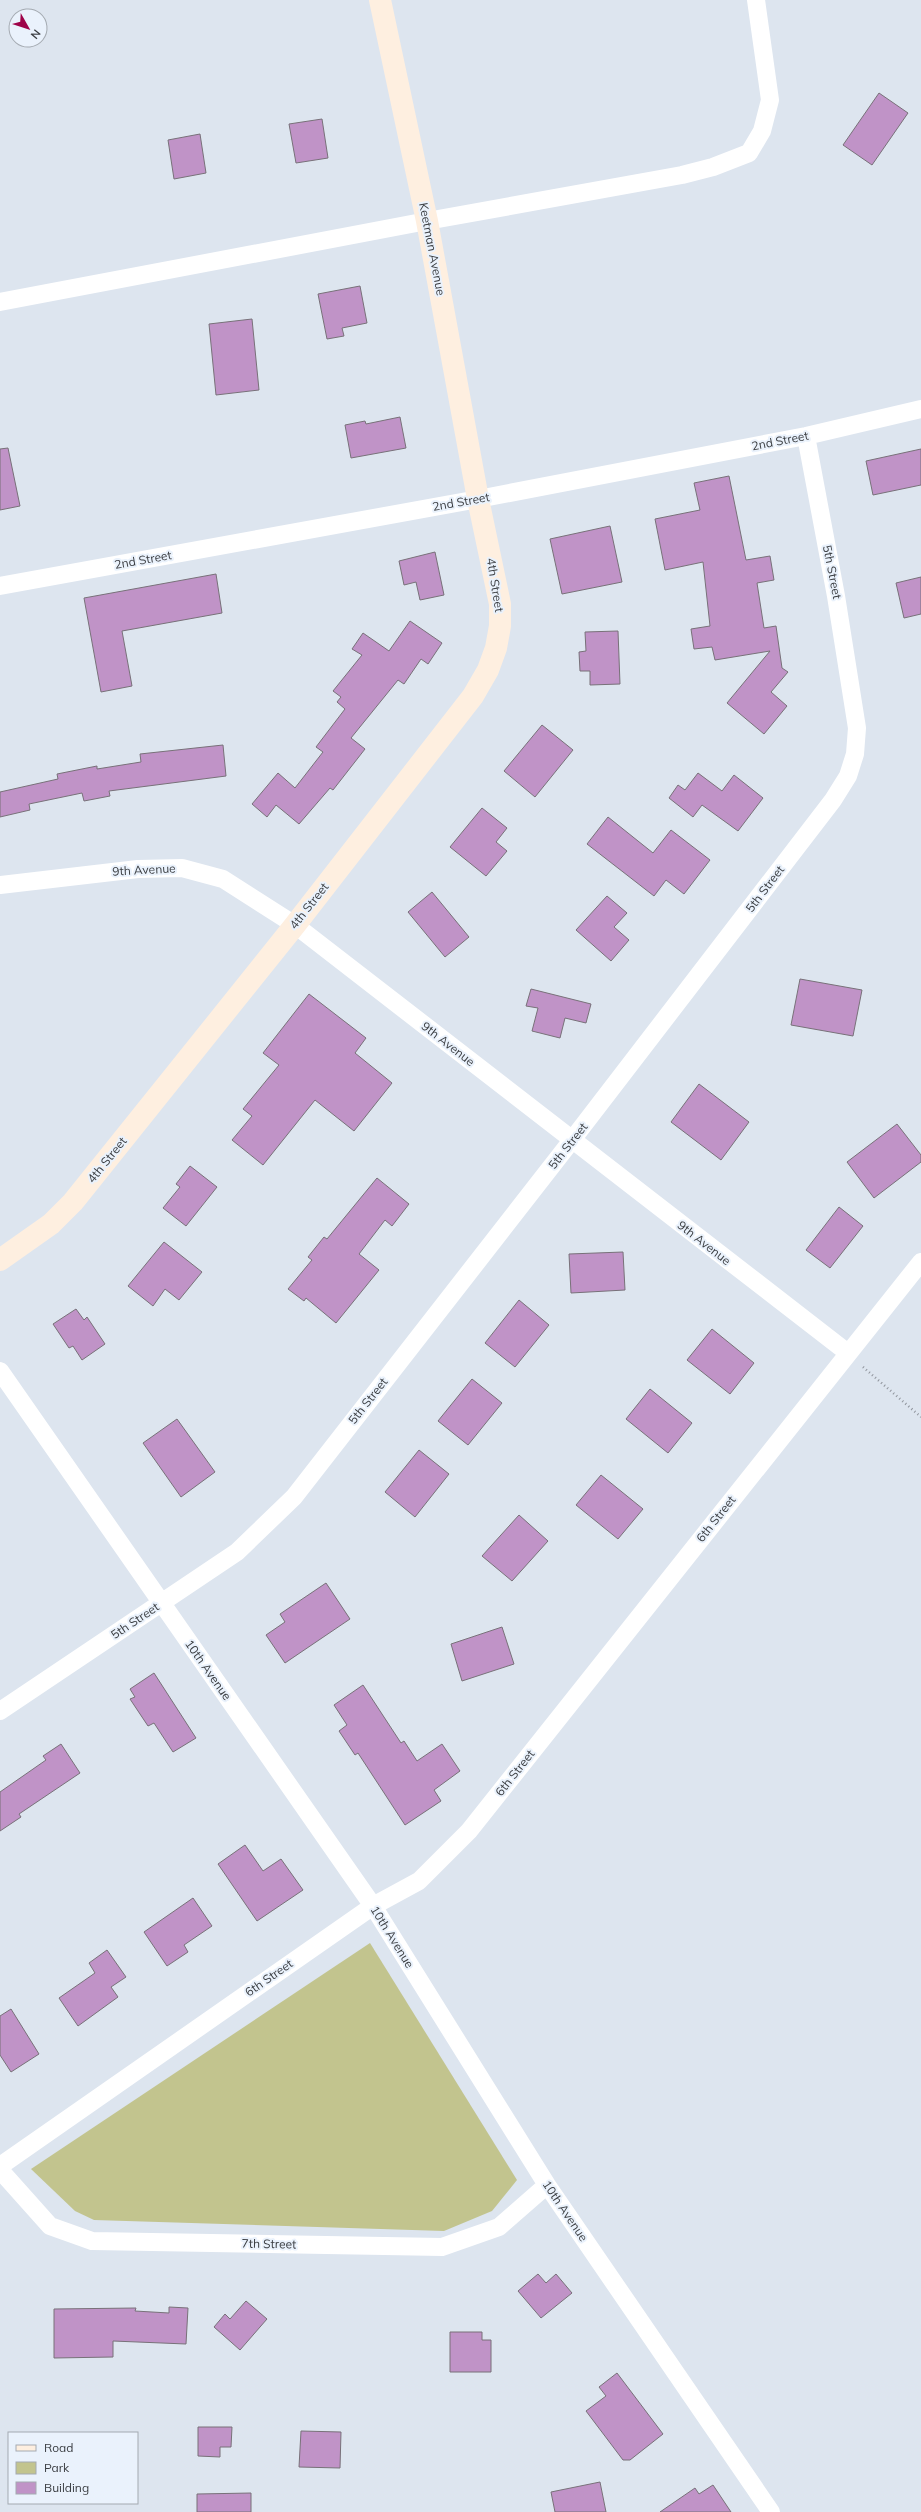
<svg xmlns="http://www.w3.org/2000/svg" width="921" height="2512" viewBox="0 0 921 2512" font-family="Mulish,sans-serif">
<style>
.green{fill:#c2c48e}
.building{fill:#c093c7;stroke:#787179}
.lines{fill:none;stroke-linecap:round;stroke-linejoin:round}
.path{stroke:#90959d;stroke-width:2.5;stroke-dasharray:1 3;stroke-linecap:butt}
.street{stroke:#fff;stroke-width:18}
.secondary{stroke:#feefe0;stroke-width:22}
.labels{text-anchor:middle;stroke-width:4;stroke-linejoin:round;paint-order:stroke}
.street-label{font-size:12px;fill:#3a3d41;stroke:#eaf2fc}
</style>
<rect width="100%" height="100%" fill="#dde5ef"/>
<path class="green" d="M370,1943L517,2180L492,2211L444,2231L94,2220L75,2211L31,2169Z"/>
<path class="building" d="M879,93L908,113L872,165L843,145Z
M322,119L328,158L296,163L289,124Z
M200,134L206,173L174,179L168,140Z
M360,286L367,323L342,328L344,336L327,339L318,294Z
M252,319L259,390L216,395L209,324Z
M400,417L406,448L351,458L345,425L365,421L366,424Z
M8,448L20,506L0,510V449Z
M921,449V485L873,495L866,461Z
M729,476L746,560L770,556L774,580L757,583L764,628L776,626L782,668L788,672L771,692L787,706L764,734L727,703L770,651L715,660L712,647L694,649L691,629L710,626L703,562L665,570L655,519L700,510L694,483Z
M610,526L622,582L562,594L550,539Z
M435,552L444,595L420,600L416,582L404,585L399,561Z
M216,574L222,613L122,631L132,686L101,692L84,598Z
M921,577V614L904,618L896,583Z
M410,621L442,643L428,664L421,659L404,684L398,680L351,738L365,749L333,790L330,788L299,824L276,805L267,817L252,804L278,773L295,788L323,752L316,747L345,709L337,702L341,697L333,691L362,655L352,649L363,633L389,651Z
M618,631L620,684L590,685V671H580L579,652L586,651L585,632Z
M542,725L573,750L535,797L504,771Z
M223,745L226,776L109,791L110,796L84,801L82,793L29,804L30,810L0,817V792L58,779L57,774L97,766V769L141,762L140,754Z
M698,773L722,791L734,775L763,798L738,831L702,805L693,817L669,798L678,785L685,790Z
M482,808L507,828L496,842L507,851L486,876L450,847Z
M608,817L653,853L671,830L710,860L684,894L666,880L654,896L587,844Z
M432,892L469,937L445,957L408,912Z
M607,896L627,913L614,927L629,940L611,961L576,930Z
M800,979L862,990L853,1036L791,1025Z
M531,989L591,1004L586,1023L565,1018L560,1038L532,1031L538,1008L526,1006Z
M309,994L366,1038L355,1053L392,1083L354,1131L315,1100L263,1165L232,1140L252,1116L243,1109L279,1065L263,1053Z
M699,1084L749,1122L721,1160L671,1122Z
M897,1124L921,1155V1162L874,1198L847,1162Z
M190,1166L217,1187L186,1226L163,1208L180,1187L176,1184Z
M377,1178L409,1204L392,1226L385,1220L359,1254L379,1270L336,1323L306,1298L304,1301L288,1289L312,1260L308,1257L324,1237L327,1239Z
M839,1207L863,1226L830,1268L806,1250Z
M164,1242L202,1272L179,1300L165,1289L153,1306L128,1286Z
M623,1252L625,1290L571,1293L569,1254Z
M519,1300L549,1325L515,1367L485,1343Z
M76,1309L84,1320L87,1317L105,1344L82,1360L73,1346L69,1348L53,1324Z
M712,1329L754,1363L730,1394L687,1360Z
M472,1379L502,1403L468,1445L438,1421Z
M650,1389L692,1423L668,1453L626,1419Z
M177,1419L215,1472L181,1497L143,1443Z
M419,1450L449,1474L415,1517L385,1492Z
M601,1475L643,1509L618,1539L576,1505Z
M519,1515L548,1541L512,1581L482,1556Z
M326,1583L350,1619L285,1663L266,1635L285,1622L280,1614Z
M502,1627L514,1664L462,1681L451,1644Z
M154,1673L196,1738L173,1752L154,1723L148,1726L130,1699L135,1697L130,1689Z
M363,1685L401,1743L404,1741L417,1761L442,1744L460,1771L434,1790L441,1801L405,1825L358,1753L355,1755L339,1731L347,1725L334,1705Z
M61,1744L80,1773L19,1814L21,1817L0,1831V1792L46,1760L43,1756Z
M245,1845L263,1871L281,1859L303,1890L257,1921L218,1864Z
M193,1898L212,1926L184,1945L188,1952L167,1966L144,1932Z
M107,1950L126,1977L111,1987L118,1997L78,2026L59,1998L95,1973L89,1963Z
M11,2009L39,2054L11,2072L0,2055V2016Z
M538,2274L546,2283L556,2274L572,2293L541,2318L518,2291Z
M246,2301L267,2319L240,2350L214,2327L225,2314L230,2319Z
M169,2307L188,2308L186,2344L113,2341V2357L54,2358V2309L136,2308L135,2311L169,2313Z
M450,2332H482V2340H491V2372H450Z
M617,2373L663,2434L630,2460H623L586,2411L606,2396L599,2387Z
M198,2427H232L231,2447H220V2457L198,2456Z
M301,2431L341,2432L340,2468L299,2467Z
M600,2482L606,2512H555L551,2492Z
M713,2485L731,2512H660L695,2488L699,2494Z
M251,2493V2512H197V2494Z"/>
<g class="lines">
<path class="path" d="M863,1367L921,1417"/>
<path class="street" d="M0,302L427,221L682,175L713,167L749,153L762,131L770,100L756,0
M0,586L478,499L806,436L921,409
M0,885L138,869L182,868L223,879L295,925L848,1353
M0,1371L373,1906L547,2185L771,2512
M0,1711L237,1552L294,1497L572,1140L833,800L848,776L855,754L857,728L836,596L806,436
M0,2166L373,1906L419,1881L469,1831L921,1262
M0,2170L50,2226L92,2241L442,2247L499,2227L547,2185"/>
<path class="secondary" d="M0,1260L51,1224L73,1202L295,925L473,696L488,670L496,648L500,626V604L478,499L427,221L380,0"/>
</g>
<g class="labels">
<g class="street-label">
<text transform="translate(432 249) rotate(79)" y="4">Keetman Avenue</text>
<text transform="translate(780 441) rotate(-11)" y="4">2nd Street</text>
<text transform="translate(461 502) rotate(-10)" y="4">2nd Street</text>
<text transform="translate(143 560) rotate(-10)" y="4">2nd Street</text>
<text transform="translate(832 572) rotate(79)" y="4">5th Street</text>
<text transform="translate(495 585) rotate(81)" y="4">4th Street</text>
<text transform="translate(144 870) rotate(-3)" y="4">9th Avenue</text>
<text transform="translate(765 889) rotate(-53)" y="4">5th Street</text>
<text transform="translate(309 906) rotate(-52)" y="4">4th Street</text>
<text transform="translate(448 1044) rotate(38)" y="4">9th Avenue</text>
<text transform="translate(568 1146) rotate(-52)" y="4">5th Street</text>
<text transform="translate(107 1160) rotate(-51)" y="4">4th Street</text>
<text transform="translate(704 1243) rotate(38)" y="4">9th Avenue</text>
<text transform="translate(368 1401) rotate(-52)" y="4">5th Street</text>
<text transform="translate(716 1519) rotate(-52)" y="4">6th Street</text>
<text transform="translate(135 1621) rotate(-34)" y="4">5th Street</text>
<text transform="translate(208 1670) rotate(55)" y="4">10th Avenue</text>
<text transform="translate(515 1773) rotate(-52)" y="4">6th Street</text>
<text transform="translate(392 1937) rotate(58)" y="4">10th Avenue</text>
<text transform="translate(269 1978) rotate(-35)" y="4">6th Street</text>
<text transform="translate(565 2211) rotate(56)" y="4">10th Avenue</text>
<text transform="translate(269 2244) rotate(1)" y="4">7th Street</text>
</g>
</g>
<rect x="8" y="2432" width="130" height="72" fill="#eaf2fc" stroke="#a4aab1"/>
<rect x="16" y="2445" width="20" height="6" fill="#feefe0" stroke="#a4aab1"/>
<text x="44" y="2452" font-size="12" fill="#3a3d41">Road</text>
<rect x="16" y="2462" width="20" height="12" fill="#c2c48e" stroke="#a4aab1"/>
<text x="44" y="2472" font-size="12" fill="#3a3d41">Park</text>
<rect x="16" y="2482" width="20" height="12" fill="#c093c7" stroke="#a4aab1"/>
<text x="44" y="2492" font-size="12" fill="#3a3d41">Building</text>
<g transform="translate(28 28) rotate(129)"><circle r="19" fill="#eaf2fc" stroke="#a4aab1"/>
<path d="M0-3L7 15L0 10L-7 15Z" fill="#9e0349"/>
<text y="-6" font-size="11" font-weight="bold" text-anchor="middle" fill="#3a3d41">N</text>
</g>
</svg>
